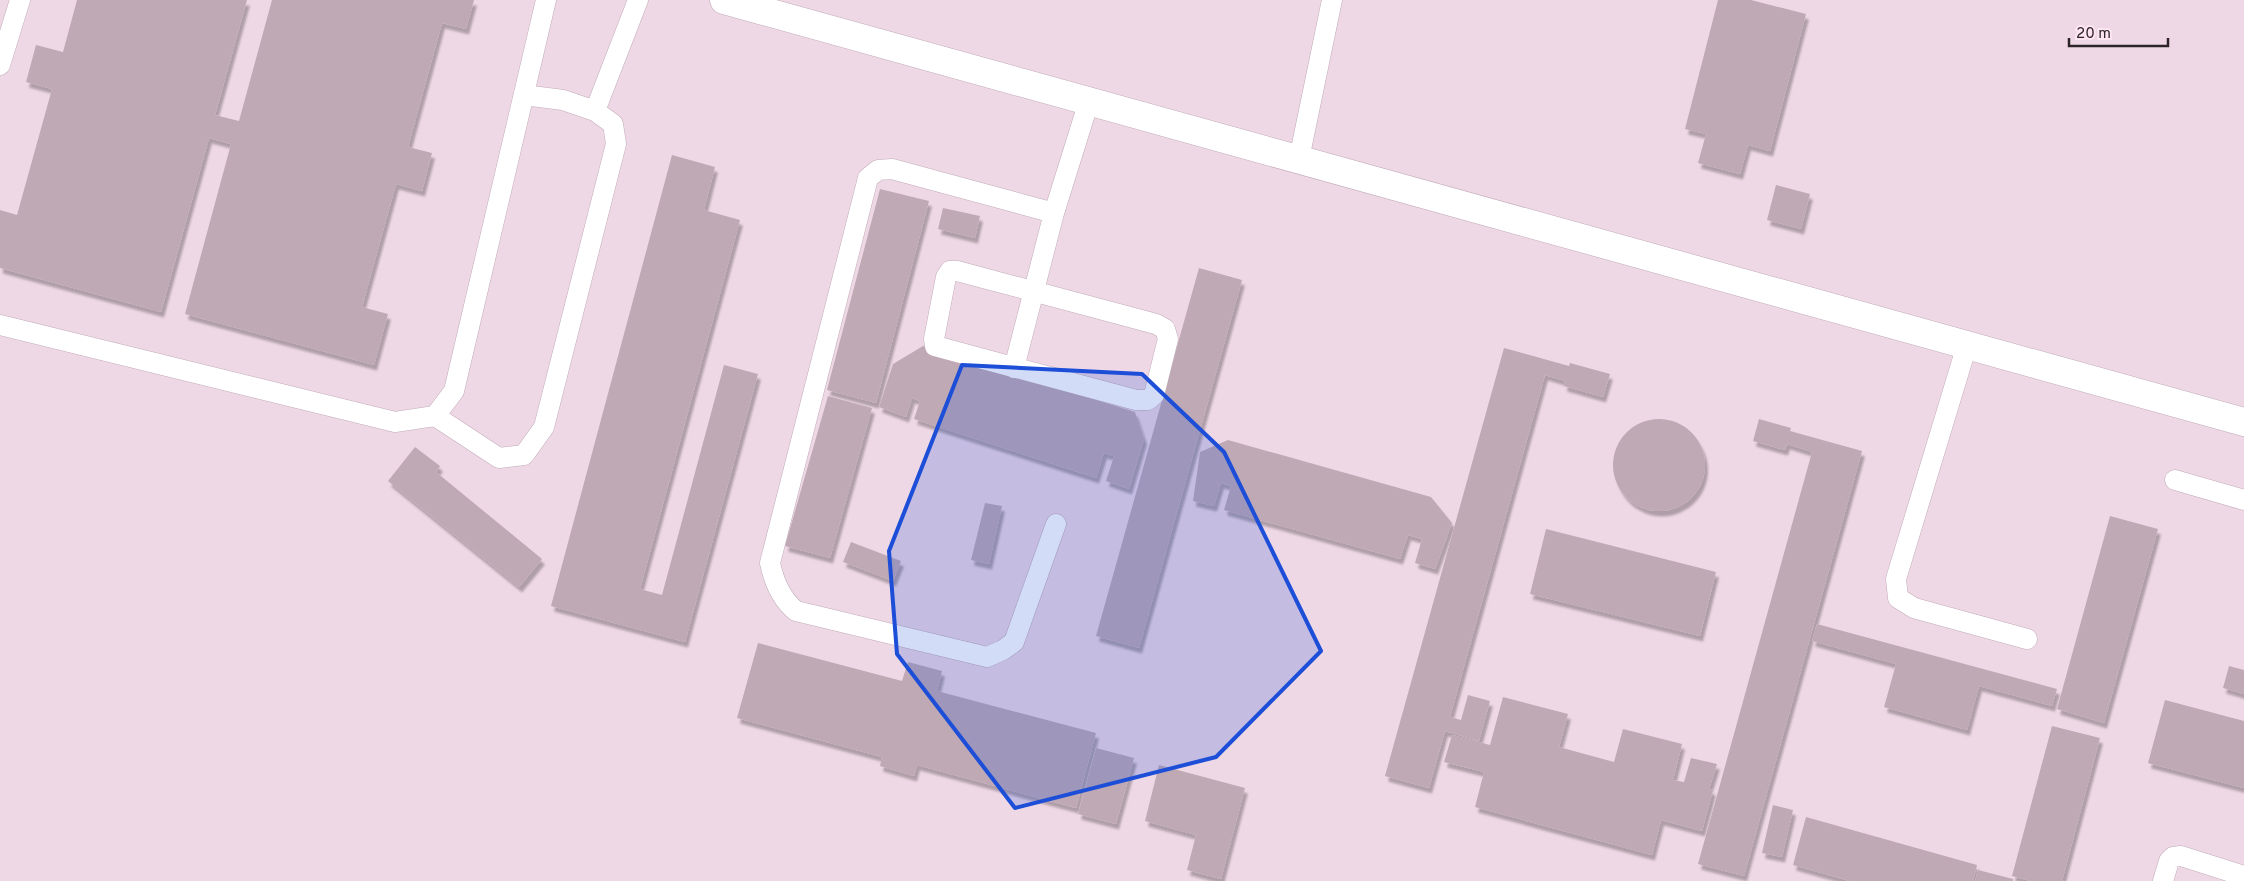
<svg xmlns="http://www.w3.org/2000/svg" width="2244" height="881" viewBox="0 0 2244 881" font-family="Overpass,sans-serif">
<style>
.building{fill:#bfa9b5;filter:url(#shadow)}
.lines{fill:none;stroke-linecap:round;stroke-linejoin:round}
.service-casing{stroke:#c1abb7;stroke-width:21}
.minor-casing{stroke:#c1abb7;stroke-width:29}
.service{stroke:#fff;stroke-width:20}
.minor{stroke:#fff;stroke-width:28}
.marked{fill:#1d4ed8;fill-opacity:0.2;stroke:#1d4ed8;stroke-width:4;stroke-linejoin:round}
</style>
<defs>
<filter id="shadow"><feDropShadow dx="3" dy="5.5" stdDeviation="1" flood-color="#0004"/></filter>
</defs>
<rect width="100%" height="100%" fill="#efd8e5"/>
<path class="building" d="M77,0H247L215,115L239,121L272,0H474L466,29L442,23L408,147L432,153L422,191L396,184L362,307L388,314L374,365L185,314L231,144L209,138L161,312L0,268V210L17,215L52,89L26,82L36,45L63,52Z
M1718,0H1751L1806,14L1770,151L1748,145L1740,174L1698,163L1706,134L1685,129Z
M672,155L715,167L704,210L740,220L640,589L662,595L724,365L758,374L685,642L551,606Z
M1776,185L1810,194L1801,229L1767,220Z
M880,189L929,201L876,403L827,390Z
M943,208L980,216L975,238L938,229Z
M1199,268L1242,280L1139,648L1096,636Z
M923,346L1135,412L1144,439L1129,489L1106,481L1114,456L1104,453L1096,478L914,419L920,401L912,398L906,417L879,407L893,364Z
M1504,348L1569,366L1570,363L1610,374L1603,397L1564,386L1565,381L1545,375L1450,717L1461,720L1468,695L1490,701L1479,741L1445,731L1429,788L1385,776Z
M828,396L872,408L830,558L785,546Z
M1759,419L1791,428L1790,431L1862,451L1744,876L1698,864L1812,452L1787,444L1785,450L1753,441Z
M1613 465a46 46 0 1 1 92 0a46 46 0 1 1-92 0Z
M1228,440L1431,497L1452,523L1435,569L1415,563L1422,539L1408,535L1400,559L1224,510L1231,486L1221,483L1214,506L1193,501L1200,452Z
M415,447L440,466L436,472L542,559L519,587L388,481Z
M985,503L1002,506L989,564L971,560Z
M2110,516L2158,529L2104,723L2057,709Z
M1546,529L1716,572L1700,636L1530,594Z
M851,542L901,561L893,581L843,562Z
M1817,624L2057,689L2052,706L1979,686L1967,730L1884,707L1896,664L1812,641Z
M758,643L902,681L908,662L942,671L937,691L1096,733L1076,808L917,765L914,776L880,766L882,757L737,718Z
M2229,666L2244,670V694L2223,688Z
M1503,697L1568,714L1559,747L1614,762L1623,729L1682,744L1673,780L1684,782L1691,758L1717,764L1709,789L1713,790L1702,831L1661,820L1652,855L1475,807L1484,772L1444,762L1452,735L1490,745Z
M2165,700L2244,721V788L2148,763Z
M2052,726L2100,738L2062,881H2031L2012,876Z
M1096,748L1134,758L1116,824L1078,814Z
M1159,765L1245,788L1221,879L1187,870L1196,835L1145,821Z
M1773,805L1793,810L1782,857L1762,853Z
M1806,817L1977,865L1973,881H1850L1793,865Z
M1978,870L2013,879V881H1975Z"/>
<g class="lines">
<g class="service-casing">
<path id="service" d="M0,65L20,0
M524,95L563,100L595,111L638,0
M1299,159L1332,0
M1054,213L892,169L878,170L868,178L770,563C774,582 781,599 796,611L987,657L1003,650L1014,642L1056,524
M950,271H957L1156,324L1165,329L1168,339L1154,395L1148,400H1136L935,346L934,339L946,277Z
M0,325L395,422L435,416L454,391L546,0
M1967,345L1896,579L1898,598L1914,608L2027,639
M1014,368L1054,213L1089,101
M435,416L499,458L524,455L544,427L616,144L613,124L595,111
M2175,480L2244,500
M2163,881L2169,861L2173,857L2181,856L2244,876"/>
</g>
<g class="minor-casing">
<path id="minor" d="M724,0L2244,422"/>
</g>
<use href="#service" class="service"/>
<use href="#minor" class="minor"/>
</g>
<path class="marked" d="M962,365L1142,374L1224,452L1321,651L1216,757L1015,808L897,654L889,551Z"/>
<path d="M2069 38v8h99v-8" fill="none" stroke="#2d2429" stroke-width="2.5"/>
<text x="2076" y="38" font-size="15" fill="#2d2429" stroke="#fde5f2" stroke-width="4" paint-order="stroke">20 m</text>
</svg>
